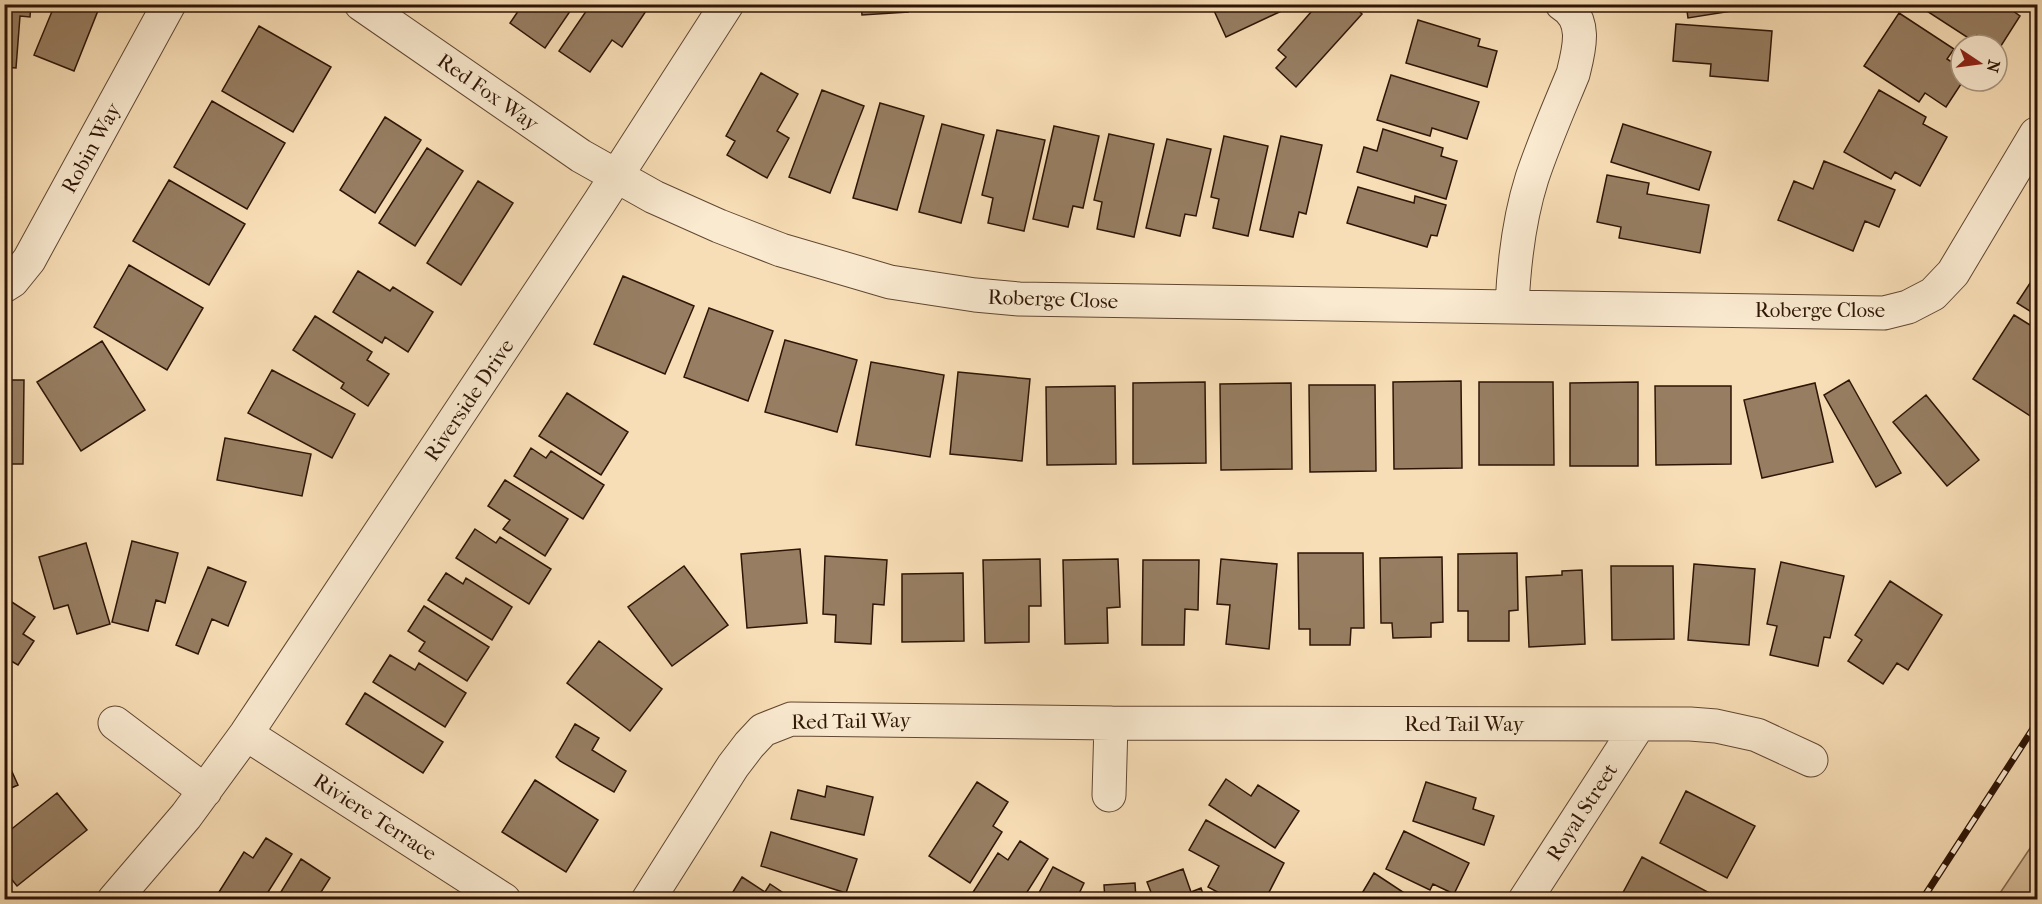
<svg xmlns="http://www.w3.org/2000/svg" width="2042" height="904" viewBox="0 0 2042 904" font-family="'IM FELL French Canon',serif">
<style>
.green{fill:#d6bc98;stroke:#82684f;stroke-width:1.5}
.building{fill:#977e62;stroke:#2e1506;stroke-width:1.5}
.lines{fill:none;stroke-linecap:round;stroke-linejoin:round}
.minor-casing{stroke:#604732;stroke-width:35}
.minor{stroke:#faead0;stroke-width:33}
.rail-casing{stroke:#2e1506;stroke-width:7}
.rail{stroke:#faead0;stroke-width:4.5;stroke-dasharray:14;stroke-linecap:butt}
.labels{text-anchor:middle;stroke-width:4.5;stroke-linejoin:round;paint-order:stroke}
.street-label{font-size:21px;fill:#2e1506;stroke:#faead0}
</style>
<rect width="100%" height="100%" fill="#f8deb6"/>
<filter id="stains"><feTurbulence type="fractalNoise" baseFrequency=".00333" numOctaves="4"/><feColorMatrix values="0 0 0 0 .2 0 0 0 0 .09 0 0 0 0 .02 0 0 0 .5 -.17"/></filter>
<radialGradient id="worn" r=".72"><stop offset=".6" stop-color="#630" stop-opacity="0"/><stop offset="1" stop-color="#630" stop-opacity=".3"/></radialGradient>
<path class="green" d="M2037,838V899H1996Z"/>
<path class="building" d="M4,4H31L30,17L20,16L16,68L4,67Z
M91,4L99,8L74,71L34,55L53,9L40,4Z
M483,4H498L493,11Z
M523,4H575L545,48L510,23Z
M591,4L650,5L622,47L612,40L590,72L559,51Z
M861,4H908V12L862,15Z
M1211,4H1289L1290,7L1226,37Z
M1318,4H1352L1362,14L1296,87L1276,68L1286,57L1278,50Z
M1686,4H1776L1688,18Z
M1920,4H2003L2020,16L1999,49L1997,45H1992L1977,35L1973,41L1919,6Z
M1899,13L1954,49L1947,59L1961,68V81H1963L1946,107L1925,93L1919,102L1864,66Z
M1418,20L1480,39L1478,46L1497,51L1487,87L1406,63Z
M1676,24L1772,31L1768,81L1710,76L1711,64L1673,61Z
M259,26L331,67L293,132L222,91Z
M761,73L798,94L777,131L789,138L767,178L727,155L735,141L726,136Z
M1391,75L1479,102L1467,139L1432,128L1430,136L1377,120Z
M822,90L864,106L830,193L789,177Z
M1879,90L1926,117L1923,124L1947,137L1920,186L1895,172L1891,179L1844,152Z
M212,101L285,143L247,209L174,167Z
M880,103L924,116L897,210L853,198Z
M385,117L421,140L375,213L340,190Z
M942,124L984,135L961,223L919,212Z
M1623,124L1711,152L1699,190L1611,162Z
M1054,126L1099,136L1083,208L1073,206L1068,227L1033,219Z
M1383,129L1443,148L1441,156L1457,161L1446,199L1357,172L1364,147L1377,151Z
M997,130L1045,140L1024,231L988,223L993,198L982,195Z
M1109,134L1154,144L1134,237L1097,229L1102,202L1094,200Z
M1224,136L1268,146L1248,236L1213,228L1219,199L1211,197Z
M1281,136L1322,145L1306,214L1299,212L1293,237L1260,230Z
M1167,139L1211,149L1196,216L1185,214L1180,236L1146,228Z
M4,140L8,141L4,164Z
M427,148L463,171L415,246L379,223Z
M1824,161L1895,190L1879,227L1865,221L1853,251L1778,220L1794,181L1813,189Z
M1607,175L1649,183L1647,194L1709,205L1700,253L1619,238L1621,227L1597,222Z
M169,180L245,224L209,285L133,241Z
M478,181L513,203L461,285L427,263Z
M1358,187L1414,203L1415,196L1446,205L1437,236L1431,235L1427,247L1347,223Z
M129,265L203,308L167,370L94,327Z
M358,271L390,291L393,287L433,312L408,352L385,337L382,343L333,312Z
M2038,271V316L2017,303Z
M623,276L694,306L665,374L594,344Z
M709,308L773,331L748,401L684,377Z
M2014,315L2038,330V421L1973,379Z
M315,316L372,352L367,360L389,374L368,406L341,388L344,383L293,350Z
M785,340L857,360L837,432L765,412Z
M102,341L145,410L81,451L37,382Z
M871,362L944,375L930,457L856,445Z
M272,370L355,414L332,458L248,413Z
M958,372L1030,379L1022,461L950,454Z
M4,380H24L23,464H4Z
M1849,380L1901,473L1876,487L1824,395Z
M1461,381L1462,468L1394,469L1393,382Z
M1205,382L1206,463L1133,464V383Z
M1479,382H1553L1554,465H1479Z
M1638,382V466H1570V383Z
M1291,383L1292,469L1221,470L1220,384Z
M1815,383L1833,462L1762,478L1744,400Z
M1309,385H1375L1376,471L1310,472Z
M1115,386L1116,464L1047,465L1046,387Z
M1655,386H1731V464L1656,465Z
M567,393L628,432L601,475L539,436Z
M1926,395L1979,460L1947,486L1893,422Z
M225,438L311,454L302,496L217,480Z
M531,448L546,458L551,451L604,485L583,519L514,476Z
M505,480L568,519L545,556L503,529L510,520L488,506Z
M475,529L496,543L500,537L551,569L529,604L456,558Z
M132,541L178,553L165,603L156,600L148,631L112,622Z
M86,543L110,624L77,634L68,605L54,609L39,557Z
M800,549L807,623L747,628L741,554Z
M1298,553H1363L1364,628H1351L1350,645H1310V629H1299Z
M1517,553L1518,610L1509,611V641H1468V611H1458V554Z
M825,556L887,560L884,605L873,604L871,644L835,642L836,615L823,614Z
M1442,557L1443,622L1431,623V637L1393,638L1392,623H1381L1380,558Z
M1040,559L1041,606H1029V642L985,643L983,560Z
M1118,559L1120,607L1107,608L1108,643L1065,644L1063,560Z
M1221,559L1277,564L1269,649L1226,644L1230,605L1217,604Z
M1143,560H1199L1198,610L1185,609L1184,645H1142Z
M1781,562L1844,576L1830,638L1824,637L1818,666L1770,655L1777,626L1767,624Z
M1694,564L1755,569L1749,645L1688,640Z
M684,566L728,625L672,666L628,607Z
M1611,566H1673L1674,639L1612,640Z
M208,567L246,582L228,626L212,619L198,654L176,645Z
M1582,570L1585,644L1529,647L1526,577L1562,575V571Z
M446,573L463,584L466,578L512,607L492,640L428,600Z
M963,573L964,641L902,642V574Z
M1890,581L1942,615L1908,670L1897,663L1883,684L1848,661L1862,640L1855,635Z
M4,597L35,617L23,634L34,641L18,665L4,657Z
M424,606L489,647L467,681L419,651L425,642L408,631Z
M599,641L662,689L630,731L567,683Z
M390,655L415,670L419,663L466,693L445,727L373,682Z
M365,693L443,742L423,773L346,724Z
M575,724L599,738L592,750L626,771L614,792L560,761L556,757Z
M4,754L18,785L4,791Z
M1226,779L1251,796L1258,785L1299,811L1275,848L1209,805Z
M535,780L598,820L566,872L502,832Z
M977,782L1008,802L993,826L1002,832L970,883L929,856Z
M1426,782L1476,798L1473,809L1494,816L1484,845L1413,821Z
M827,786L873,797L864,835L791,819L798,790L825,797Z
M1686,791L1755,826L1727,878L1660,843Z
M57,793L87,830L17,886L4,870V835Z
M1206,820L1284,863L1265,900H1232L1208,887L1219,866L1189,850Z
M1404,831L1469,863L1454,894L1433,884L1430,890L1386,869Z
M771,832L857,859L846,893L761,866Z
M266,838L292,854L263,900H214L244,852L253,858Z
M1020,841L1048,859L1022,900H968L998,853L1008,860Z
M1642,857L1719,898L1718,900H1619Z
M301,859L330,878L316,900H276Z
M1053,867L1084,883L1076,900H1035Z
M1183,869L1191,892L1201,888L1205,900H1154L1147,882Z
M1374,873L1415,900H1358Z
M742,877L765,892L770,884L794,900H728Z
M1135,883L1136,900H1105L1104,885Z"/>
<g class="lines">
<g class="minor-casing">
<path id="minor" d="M361,4L581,156L654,197L719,226L781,250L890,282L975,295L1019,299L1884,313L1908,307L1933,294L1953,273L2036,134
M4,286L12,281L29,260L169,4
M1512,306C1514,262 1519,219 1532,178C1544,142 1559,108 1573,74C1579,50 1588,19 1562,4
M115,723L205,791
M246,734L504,900
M1109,795L1111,723
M114,900L186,816L246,734L599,203L727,4
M648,900L733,766L749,745L763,730L791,719L1111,723L1690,724L1716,726L1757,735L1811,760
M1525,900L1639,724"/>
</g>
<use href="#minor" class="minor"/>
<g class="rail-casing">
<path id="rail" d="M1922,900L2038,721"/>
</g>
<use href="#rail" class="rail"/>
</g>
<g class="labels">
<g class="street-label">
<text transform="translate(488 92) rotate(35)" y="7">Red Fox Way</text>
<text transform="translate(91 148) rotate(-61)" y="7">Robin Way</text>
<text transform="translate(1053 299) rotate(2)" y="7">Roberge Close</text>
<text x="1820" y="317">Roberge Close</text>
<text transform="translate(469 400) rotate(-56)" y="7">Riverside Drive</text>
<text transform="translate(851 721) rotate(-1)" y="7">Red Tail Way</text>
<text x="1464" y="731">Red Tail Way</text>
<text transform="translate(1582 812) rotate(-57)" y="7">Royal Street</text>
<text transform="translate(375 817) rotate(33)" y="7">Riviere Terrace</text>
</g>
</g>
<rect width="2042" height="904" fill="none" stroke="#f8deb6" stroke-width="24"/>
<rect x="6" y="6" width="2030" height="892" fill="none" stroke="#2e1506" stroke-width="3"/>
<rect x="12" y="12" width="2018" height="880" fill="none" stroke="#2e1506" stroke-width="1.5"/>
<g transform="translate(1979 63) rotate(103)"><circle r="28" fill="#faead0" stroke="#a8957f" stroke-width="1.5"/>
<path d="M0-4.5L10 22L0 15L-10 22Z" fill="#8f2418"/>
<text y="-9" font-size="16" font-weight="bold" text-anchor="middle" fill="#2e1506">N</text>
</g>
<rect width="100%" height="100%" filter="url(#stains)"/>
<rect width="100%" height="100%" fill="url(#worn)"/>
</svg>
